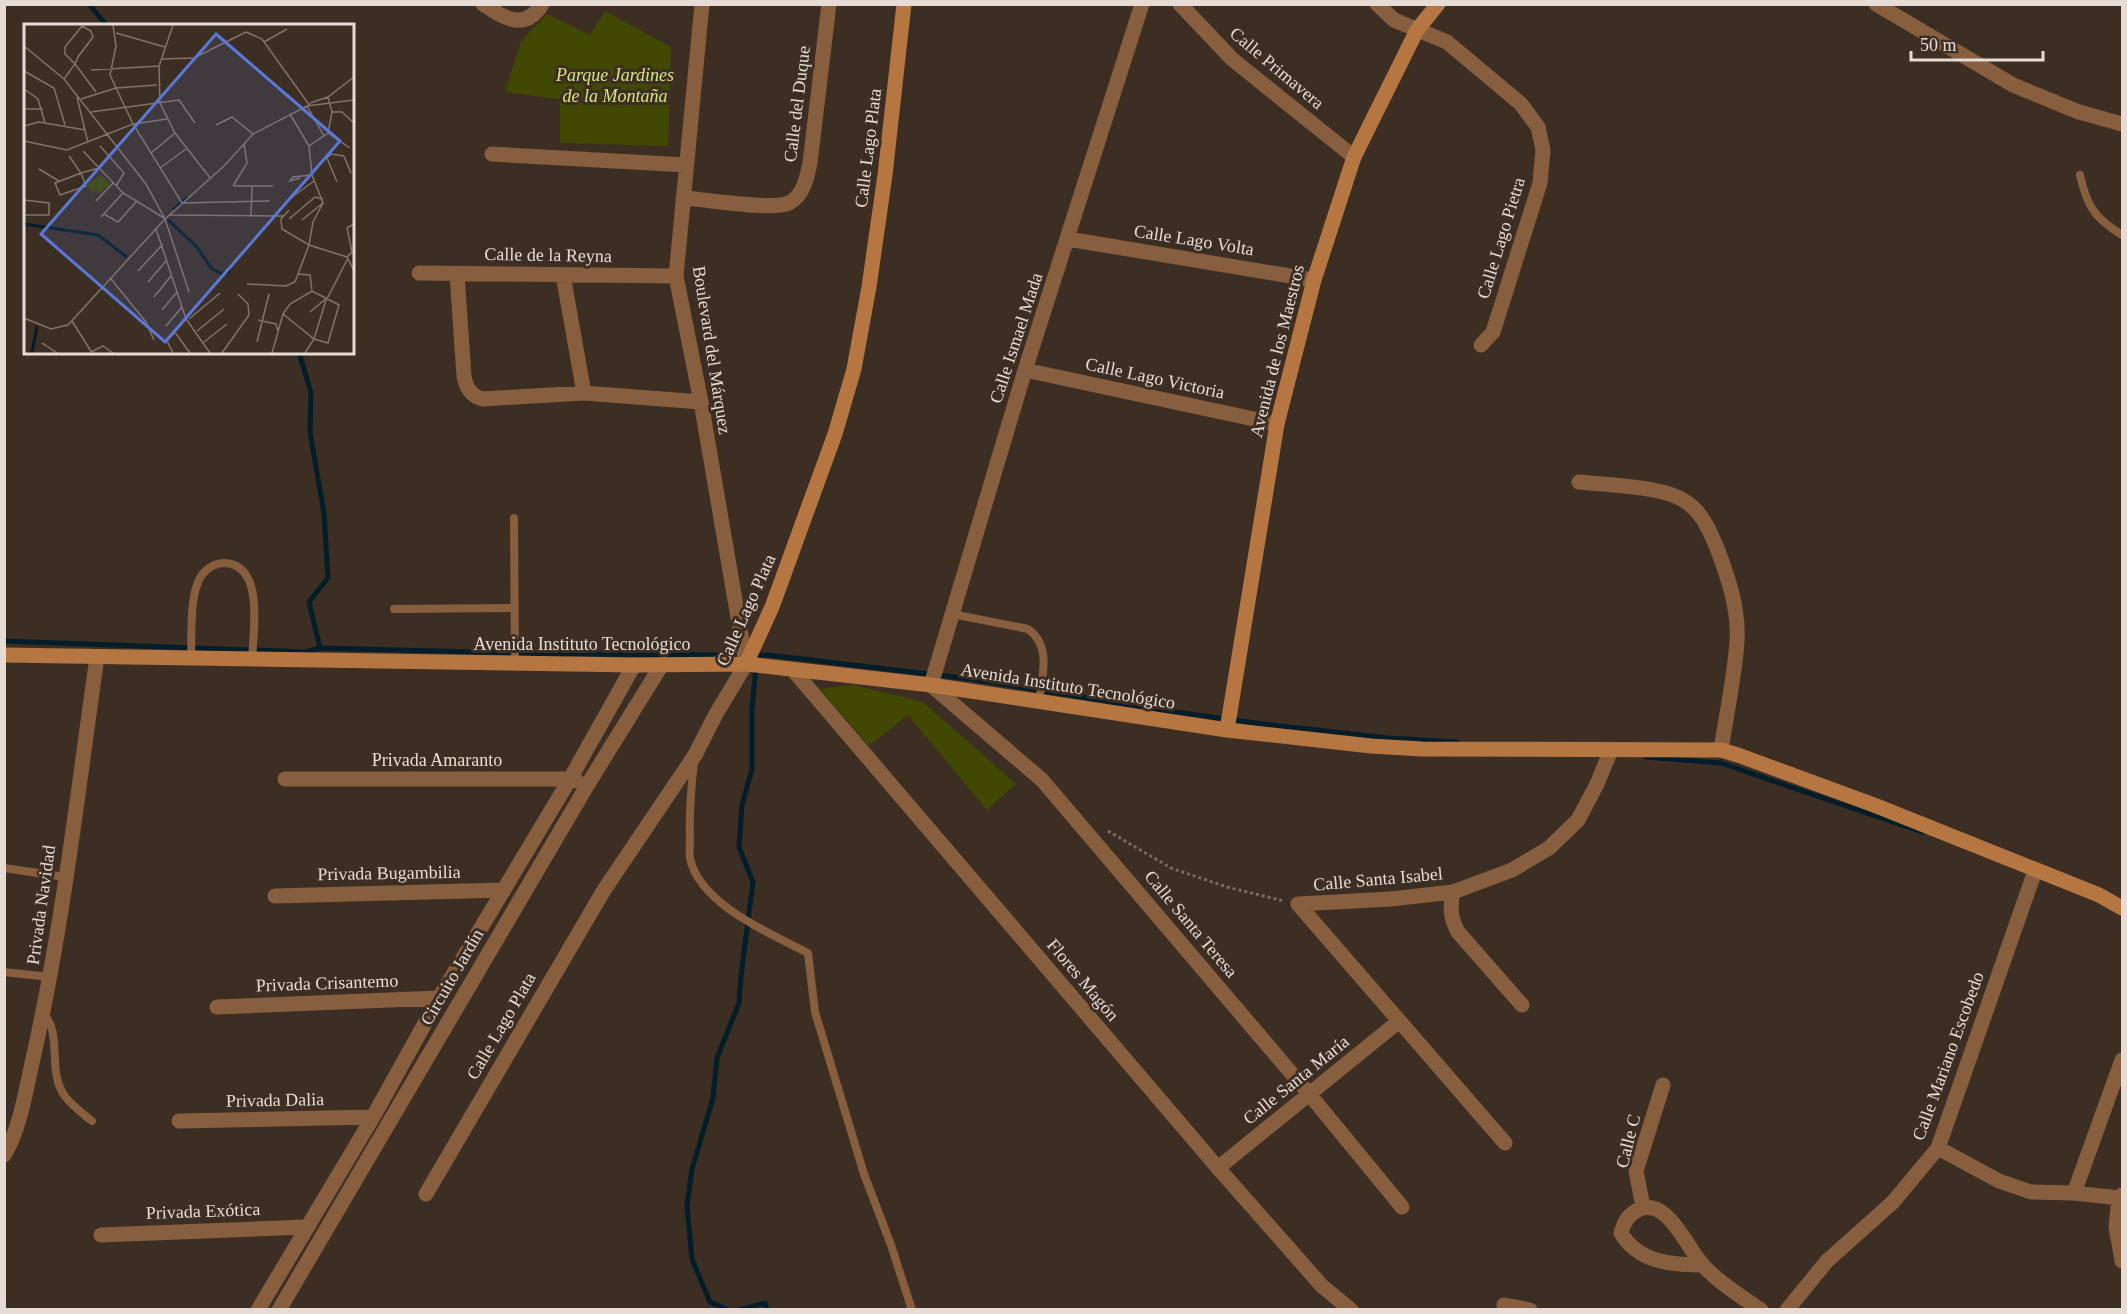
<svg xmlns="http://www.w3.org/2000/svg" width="2127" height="1314" viewBox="0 0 2127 1314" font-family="'Times New Roman',serif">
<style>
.green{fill:#414802}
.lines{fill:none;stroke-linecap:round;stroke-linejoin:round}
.stream{stroke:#031e28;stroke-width:5}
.path{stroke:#786a62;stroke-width:3;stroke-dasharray:3 3;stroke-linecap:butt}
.lane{stroke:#875f3f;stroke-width:8}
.street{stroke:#875f3f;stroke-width:15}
.secondary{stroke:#b67642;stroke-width:15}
.labels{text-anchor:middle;stroke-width:6;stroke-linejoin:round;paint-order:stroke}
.street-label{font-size:18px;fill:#e6dbd5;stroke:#3d2e24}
.park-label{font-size:18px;font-style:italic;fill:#d5e482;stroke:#3d2e24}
.inset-river{fill:none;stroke:#031e28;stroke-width:3}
.inset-road{fill:none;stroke:#81736b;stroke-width:1.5}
.view{fill:#5978d7;fill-opacity:0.15;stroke:#5978d7;stroke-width:3}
.inset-edge{fill:none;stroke:#e6dbd5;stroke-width:3}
</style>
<rect width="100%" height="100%" fill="#3d2e24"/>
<path class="green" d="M605,11L671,47L668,146L560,143V99L505,92L521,41L547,14L590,35Z
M853,685L923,702L1016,784L987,810L908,715L869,746L820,689Z"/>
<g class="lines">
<path class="stream" d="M89,4L107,26
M299,352L311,393L310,432L324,513L328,578L309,602L320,648
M4,641L306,652L320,648L554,654L743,655
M752,655H769L971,679L1167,711L1263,724L1388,738L1457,742
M1646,757L1721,763L1922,832
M728,1310L710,1302L692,1259L687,1206L692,1169L713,1098L717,1058L739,1003L741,976L753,882L739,847L742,805L752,769V710L756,666
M739,1310L765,1303L767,1310"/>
<path class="path" d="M1108,831L1171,868L1227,887L1284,901"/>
<path class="lane" d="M2080,175C2087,207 2095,218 2122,235
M514,518L515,664
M394,609L514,608
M952,614L1028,629C1052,646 1042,676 1039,702
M191,658C192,634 189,596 201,576C207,568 216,563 225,563C265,565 253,633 252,660
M694,762C691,788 689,814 690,840C690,845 689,852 690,858C699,904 771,934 808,953L815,1012L864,1174L891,1245L912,1310
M4,868L65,877
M4,972L50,977
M43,1013C63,1033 47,1070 64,1095C71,1105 82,1113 92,1121"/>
<path class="street" d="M483,4C504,18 525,32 542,4
M1142,4L1025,370L931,685L1042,780L1310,1095L1402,1207
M1180,4L1232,59L1354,157
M1377,4L1394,20L1447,42L1521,104L1538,127L1543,150L1540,183L1493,332L1481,345
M1876,4L2013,85L2079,112L2122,124
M492,154L686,165
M683,198C704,199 773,211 789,203C804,195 807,177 810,163L829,4
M1068,239L1314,280
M419,273L676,276
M457,274L464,376C466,387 470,395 482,399L584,393L701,402
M563,275L584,393
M1025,370L1277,424
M1579,482C1606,485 1661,486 1683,500C1701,510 1709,529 1717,548C1728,577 1739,609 1737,641C1735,675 1726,716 1721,750
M793,670L1218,1168L1322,1286L1351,1310
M285,779H570L577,781
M1453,892C1450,908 1450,917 1458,932L1522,1005
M275,896L504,890
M1298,904L1391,899L1453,892L1512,870L1549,848L1578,820L1597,784L1611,750
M1298,904L1505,1143
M217,1007L439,998
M179,1121L373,1117
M1938,1148L1999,1181L2031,1192L2074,1193L2119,1198L2122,1195
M4,1155C20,1131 27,1084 34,1054C63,924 78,790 97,657
M1218,1168L1398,1022
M2074,1193L2122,1060
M426,1194L604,890L695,755L716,714L746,664L701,402L676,276L702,4
M2119,1198L2116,1227L2122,1261
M1643,1207L1636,1171L1663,1085
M101,1235L306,1227
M1702,1265C1671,1265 1638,1262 1621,1233C1624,1223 1627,1216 1636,1211C1666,1193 1687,1248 1702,1264C1715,1280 1743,1298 1761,1310
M1504,1305L1530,1310
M258,1310L373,1117L439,998L570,779L634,665
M279,1310L588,784L661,666
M1787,1310L1827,1261L1893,1202L1938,1148L2035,871"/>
<path class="secondary" d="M4,655L634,665L746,664L931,685L1227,730L1371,746L1422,749L1721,750L1738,755L1874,805L2099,895L2122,908
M746,664L772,607L835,434L854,369L869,287L885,175L904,4
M1227,730L1277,424L1314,280L1354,157L1417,30L1438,4"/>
</g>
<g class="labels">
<g class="street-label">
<text transform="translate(1277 68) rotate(40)" y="6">Calle Primavera</text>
<text transform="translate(797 104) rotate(-83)" y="6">Calle del Duque</text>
<text transform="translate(868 148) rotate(-83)" y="6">Calle Lago Plata</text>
<text transform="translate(1501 238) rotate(-73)" y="6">Calle Lago Pietra</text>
<text transform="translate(1194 240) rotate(9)" y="6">Calle Lago Volta</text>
<text transform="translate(548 255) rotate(1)" y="6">Calle de la Reyna</text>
<text transform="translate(1016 338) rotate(-72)" y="6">Calle Ismael Mada</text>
<text transform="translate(712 350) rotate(81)" y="6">Boulevard del Márquez</text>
<text transform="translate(1277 351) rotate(-76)" y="6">Avenida de los Maestros</text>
<text transform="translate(1155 378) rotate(12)" y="6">Calle Lago Victoria</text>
<text transform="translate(746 610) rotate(-66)" y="6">Calle Lago Plata</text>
<text x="582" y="650">Avenida Instituto Tecnológico</text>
<text transform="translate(1068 686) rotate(9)" y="6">Avenida Instituto Tecnológico</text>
<text x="437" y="766">Privada Amaranto</text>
<text transform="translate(389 873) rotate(-1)" y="6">Privada Bugambilia</text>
<text transform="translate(1378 879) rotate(-5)" y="6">Calle Santa Isabel</text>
<text transform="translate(41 905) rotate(-82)" y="6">Privada Navidad</text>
<text transform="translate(1191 924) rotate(50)" y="6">Calle Santa Teresa</text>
<text transform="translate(452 977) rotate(-60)" y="6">Circuito Jardín</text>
<text transform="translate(1083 980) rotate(50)" y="6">Flores Magón</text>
<text transform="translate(327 983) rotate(-2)" y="6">Privada Crisantemo</text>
<text transform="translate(501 1026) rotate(-60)" y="6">Calle Lago Plata</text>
<text transform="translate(1948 1056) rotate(-70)" y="6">Calle Mariano Escobedo</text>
<text transform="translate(1296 1080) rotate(-39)" y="6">Calle Santa María</text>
<text transform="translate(275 1100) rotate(-1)" y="6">Privada Dalia</text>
<text transform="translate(1628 1141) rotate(-76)" y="6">Calle C</text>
<text transform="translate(203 1211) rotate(-2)" y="6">Privada Exótica</text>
</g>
<g class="park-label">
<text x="615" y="81">Parque Jardines<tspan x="615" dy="21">de la Montaña</tspan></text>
</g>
</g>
<g transform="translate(24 24)">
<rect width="330" height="330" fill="#3d2e24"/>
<path d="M77,151L86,159L77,169L72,166L67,170L63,160Z" fill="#414802"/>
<path class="inset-river" d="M149,186L163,173M144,196L173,223L187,244L198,250L206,247M0,200L74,211L103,233M8,329L13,302"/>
<path class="inset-road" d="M89,1L92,22L86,51L109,100L158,179L246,177M149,1L135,42L136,79L151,109L187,155M222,8L238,15L286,82M92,9L141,23M240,18L263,5M0,22L40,55L122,160L141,195L165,268M137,35L170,34L222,8M67,46L135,42M0,47L30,64L41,101M40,55L51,40L54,33L69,13L67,7L58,2L41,23V30L51,40L72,68M0,65L14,75L21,99M53,73L64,119M57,75L92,64L133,61M286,79L304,73L330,53M283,82L300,112M0,85H19M67,88L155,76L171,99M308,88H318L330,99M192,101L208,93L229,110M0,102L15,98L61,106M304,109L326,124M0,117L43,126L109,100L143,95M76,122L100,149L92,162M285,122L304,109L308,88L304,73M59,127L99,169L140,194M127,129L151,109M45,132L57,149L62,162L36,171L31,159L57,149L75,144M320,132L327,149M136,144L162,125M15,145L35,157M276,154L266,157L269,153L288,151M313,158L303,134L307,130L320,132M209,162L223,139L220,120M210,162H249M0,176L25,179V191H0M264,176L290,157M72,177L89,159M265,186L257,195L258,205L285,221L323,233L330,247M80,190L94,198L113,177M146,191L259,192M227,191L228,162M77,193L99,169M265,195L291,173L299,175M278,196L299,179M132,205L162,295L186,329M323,233L328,228L323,204L330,200M114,247L139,220M274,250L286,251L288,267M87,255L122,298L130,316M124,258L142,237M223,260L262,262L271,258L285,221L289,198L299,179L288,151L285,122L266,90M130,273L147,252M138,286L153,268M286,288L304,273L324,234M0,294L27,305L44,301L141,195L200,142L229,110L283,82L330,76M165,295L196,269M234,296L252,300L254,307M48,297L68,329M142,302L158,283M150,307L166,329M173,307L200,285M180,318L203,300M233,318L245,270M18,319L33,329M67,328L79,322L89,329M149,329L143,317L163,294M198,329L225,291L224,280L214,270M248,329L259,290L266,280L288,267L315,281L304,319L290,315L259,290M281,329L290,315L302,276"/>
<path class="view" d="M192,10L316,117L141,318L17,210Z"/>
<rect width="330" height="330" class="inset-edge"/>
</g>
<rect width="2127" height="1314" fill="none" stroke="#e6dbd5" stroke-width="12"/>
<path d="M1911 51v9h132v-9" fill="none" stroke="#e6dbd5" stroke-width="3"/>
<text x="1920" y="51" font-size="18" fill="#e6dbd5" stroke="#3d2e24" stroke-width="4.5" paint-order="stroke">50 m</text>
</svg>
